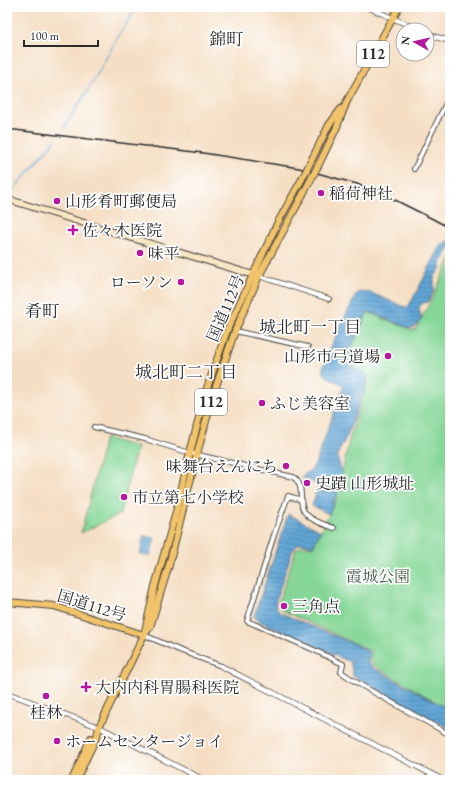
<svg xmlns="http://www.w3.org/2000/svg" width="457" height="787" viewBox="0 0 457 787" font-family="'EB Garamond','Noto Serif JP',serif">
<style>
.park{fill:#86d797;stroke:#588161}
.water{fill:url(#water-rules);stroke:#466880}
.lines{fill:none;stroke-linecap:round;stroke-linejoin:round}
.stream{stroke:#61a5d6;stroke-width:1.5}
.minor-casing{stroke:#494642;stroke-width:6}
.tertiary-casing{stroke:#494642;stroke-width:6}
.secondary-casing{stroke:#494642;stroke-width:8}
.primary-casing{stroke:#494642;stroke-width:8}
.trunk-casing{stroke:#494642;stroke-width:8}
.minor{stroke:#fff;stroke-width:4}
.tertiary{stroke:#fff;stroke-width:4.5}
.secondary{stroke:#f9e7c3;stroke-width:5.5}
.primary{stroke:#f1c36a;stroke-width:6}
.trunk{stroke:#f1c36a;stroke-width:6}
.rail{stroke:#2b2b2b;stroke-width:1.5}
.trunk-bridge-casing{stroke:#494642;stroke-width:8;stroke-linecap:butt}
.trunk-bridge{stroke:#f1c36a;stroke-width:6}
.poi-dot{fill:#b5179e;stroke:#fff;stroke-width:1.5}
.labels{text-anchor:middle;stroke-width:3.5;stroke-linejoin:round;paint-order:stroke}
.shield{fill:#fff;stroke:#6b6b6b;stroke-width:1}
.shield-label{font-size:15px;font-weight:bold;fill:#2b2b2b}
.poi-label{font-size:16px;fill:#2b2b2b;stroke:#fff;text-anchor:start}
.street-label{font-size:16px;fill:#2b2b2b;stroke:#fff}
.park-label{font-size:16px;fill:#465f4b;stroke:#fff}
.neighbourhood-label{font-size:17px;fill:#2b2b2b;stroke:#fff}
</style>
<defs>
<pattern id="water-rules" width="6" height="5" patternUnits="userSpaceOnUse"><rect width="6" height="5" fill="#61a5d6"/><path d="M0 2.5h6" fill="none" stroke="#5087ae"/></pattern>
</defs>
<rect width="100%" height="100%" fill="#fff"/>
<filter id="ink" filterUnits="userSpaceOnUse"><feTurbulence type="fractalNoise" baseFrequency=".025" numOctaves="2"/><feDisplacementMap in="SourceGraphic" scale="8" xChannelSelector="R" yChannelSelector="G"/><feConvolveMatrix kernelMatrix="1 2 1 2 8 2 1 2 1" color-interpolation-filters="sRGB"/></filter>
<filter id="wash" filterUnits="userSpaceOnUse"><feTurbulence type="fractalNoise" baseFrequency=".012" numOctaves="4" result="noise"/><feDisplacementMap in="SourceGraphic" scale="16" xChannelSelector="R" yChannelSelector="G"/><feGaussianBlur stdDeviation="0.9" result="paint"/><feColorMatrix in="noise" values="0 0 0 0 0 0 0 0 0 0 0 0 0 0 0 0 0 1.4 0 .05"/><feComposite in="paint" operator="in"/></filter>
<g filter="url(#wash)">
<rect width="100%" height="100%" fill="#f5dec3"/>
<path class="park" d="M450,259V710L373,665L370,659L371,651L282,610L279,601L296,549L302,546L313,547L336,500L350,437L369,377L347,362V359L367,314L370,313L412,330L416,329L433,297Z
M105,438L137,447L120,514L81,533Z"/>
<path class="water" d="M450,239V249L447,252L445,257L442,261L441,266L439,271L434,277V290L431,297L428,302L423,303C421,305 420,306 419,308C419,313 420,310 421,315C422,321 416,328 409,328L370,312H368L366,314L346,359L347,364L365,374L368,378L348,434L338,453V459L342,472L340,485L329,514L312,506L318,486L311,481L300,477L301,476H304L306,473L311,470L315,464L343,388L342,384C336,381 324,378 323,370C321,364 351,305 356,295L359,292L371,293L405,307H407L410,304L438,251L442,245Z
M288,514L321,531L313,546C301,544 299,540 292,552L276,600C275,606 276,609 281,613L356,645L368,651L369,654L368,662L372,667L450,710V729L353,676L350,662L257,620L254,616Z
M144,536L155,538L150,556L140,554Z"/>
<g class="lines">
<path class="stream" d="M64,127L90,87L122,30L137,7
M61,135V133
M9,195L55,140"/>
</g>
</g>
<g filter="url(#ink)">
<g class="lines">
<g class="minor-casing">
<path id="minor" d="M414,169L450,95
M259,276L329,299
M235,331L308,347
M94,427L145,439L190,453L293,477C307,486 296,504 306,514C312,521 325,525 334,528
M302,500L288,496L274,535L247,621L312,649L343,664L341,672L359,684L450,735
M144,635L179,650L221,666"/>
</g>
<g class="tertiary-casing">
<path id="tertiary" d="M367,7L420,30
M427,33L436,37L450,41
M221,666L443,780
M7,693L99,727L204,780"/>
</g>
<g class="secondary-casing">
<path id="secondary" d="M7,199L158,246L257,276"/>
</g>
<g class="primary-casing">
<path id="primary" d="M72,780L91,738
M76,780L97,736L99,727L144,635"/>
</g>
<g class="trunk-casing">
<path id="trunk" d="M311,161L329,125L341,109
M319,164L336,129L347,101L399,7
M7,602L54,606L144,635
M145,631L155,586L176,512L190,453L206,391L228,328L253,275L277,224L302,179
M144,635L150,627L169,565L197,454L214,392L235,331L259,276L310,181"/>
</g>
<use href="#minor" class="minor"/>
<use href="#tertiary" class="tertiary"/>
<use href="#secondary" class="secondary"/>
<use href="#primary" class="primary"/>
<use href="#trunk" class="trunk"/>
<path class="rail" d="M7,129L203,153L299,168L357,184L368,189L395,200L429,217L450,228"/>
<g class="trunk-bridge-casing">
<path id="trunk-bridge" d="M302,179L311,161
M310,181L319,164"/>
</g>
<use href="#trunk-bridge" class="trunk-bridge"/>
</g>
</g>
<g class="poi-dot">
<circle cx="321" cy="193" r="4"/>
<circle cx="57" cy="201" r="4"/>
<path d="M71 224h4v4h4v4h-4v4h-4v-4h-4v-4h4z"/>
<circle cx="140" cy="253" r="4"/>
<circle cx="181" cy="282" r="4"/>
<circle cx="388" cy="356" r="4"/>
<circle cx="262" cy="403" r="4"/>
<circle cx="286" cy="466" r="4"/>
<circle cx="307" cy="483" r="4"/>
<circle cx="124" cy="497" r="4"/>
<circle cx="284" cy="606" r="4"/>
<path d="M84 681h4v4h4v4h-4v4h-4v-4h-4v-4h4z"/>
<circle cx="46" cy="696" r="4"/>
<circle cx="57" cy="741" r="4"/>
</g>
<g class="labels">
<g class="shield">
<rect x="357" y="41" width="32" height="26" rx="3"/>
<rect x="195" y="389" width="32" height="26" rx="3"/>
</g>
<g class="shield-label">
<text x="373" y="59">112</text>
<text x="211" y="407">112</text>
</g>
<g class="poi-label">
<text x="329" y="199">稲荷神社</text>
<text x="65" y="207">山形肴町郵便局</text>
<text x="82" y="236">佐々木医院</text>
<text x="148" y="259">味平</text>
<text x="173" y="288" text-anchor="end">ローソン</text>
<text x="380" y="362" text-anchor="end">山形市弓道場</text>
<text x="270" y="409">ふじ美容室</text>
<text x="278" y="472" text-anchor="end">味舞台えんにち</text>
<text x="315" y="489">史蹟 山形城址</text>
<text x="132" y="503">市立第七小学校</text>
<text x="292" y="612">三角点</text>
<text x="95" y="693">大内内科胃腸科医院</text>
<text x="46" y="718" text-anchor="middle">桂林</text>
<text x="65" y="747">ホームセンタージョイ</text>
</g>
<g class="street-label">
<text transform="translate(225 308) rotate(-67)" y="6">国道112号</text>
<text transform="translate(92 605) rotate(17)" y="6">国道112号</text>
</g>
<g class="park-label">
<text x="378" y="582">霞城公園</text>
</g>
<g class="neighbourhood-label">
<text x="226" y="45">錦町</text>
<text x="42" y="317">肴町</text>
<text x="310" y="333">城北町一丁目</text>
<text x="186" y="378">城北町二丁目</text>
</g>
</g>
<rect width="457" height="787" fill="none" stroke="#fff" stroke-width="24"/>
<g transform="translate(415 42) rotate(278)"><circle r="19" fill="#ffffff" stroke="#aaaaaa"/>
<path d="M0-3L7 15L0 10L-7 15Z" fill="#b5179e"/>
<text y="-6" font-size="11" font-weight="bold" text-anchor="middle" fill="#2b2b2b">N</text>
</g>
<path d="M24 40v6h74v-6" fill="none" stroke="#2b2b2b" stroke-width="2"/>
<text x="30" y="40" font-size="12" fill="#2b2b2b" stroke="#ffffff" stroke-width="3" paint-order="stroke">100 m</text>
</svg>
